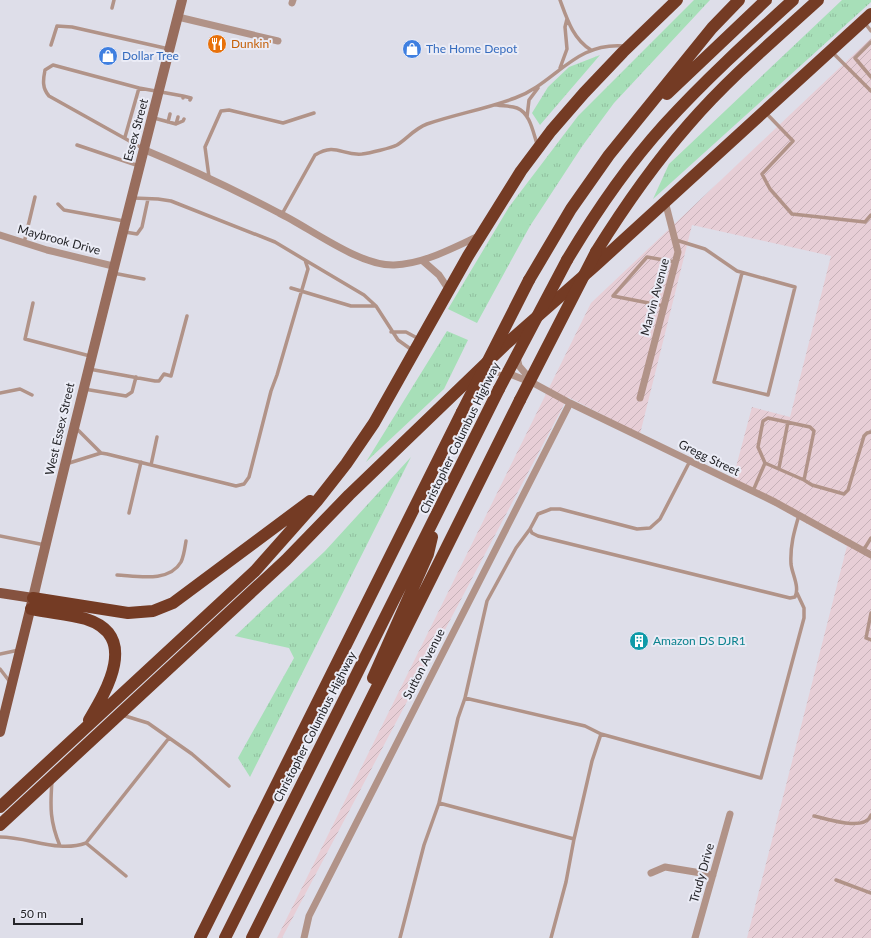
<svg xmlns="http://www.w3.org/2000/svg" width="871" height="938" viewBox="0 0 871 938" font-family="Lato,sans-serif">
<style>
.industrial{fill:url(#industrial-furrows)}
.grass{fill:url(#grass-tufts)}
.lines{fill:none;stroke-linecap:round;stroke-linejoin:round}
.lane{stroke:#b19388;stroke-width:3.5}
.street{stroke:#b19388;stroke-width:7}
.secondary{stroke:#986d5d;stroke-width:10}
.primary{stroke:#85523f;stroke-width:10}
.highway{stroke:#743b24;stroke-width:12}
.highway-bridge{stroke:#743b24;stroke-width:12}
.labels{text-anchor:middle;stroke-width:4;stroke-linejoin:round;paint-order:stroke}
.food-label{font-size:12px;fill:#c56008;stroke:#ebecf6;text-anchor:start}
.shop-label{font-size:12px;fill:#366cbe;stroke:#ebecf6;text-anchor:start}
.street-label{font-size:12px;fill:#252529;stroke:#ebecf6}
.culture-label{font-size:12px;fill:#0d838f;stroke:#ebecf6;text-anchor:start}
</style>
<defs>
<pattern id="industrial-furrows" width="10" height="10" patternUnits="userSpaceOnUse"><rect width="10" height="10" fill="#e7ced6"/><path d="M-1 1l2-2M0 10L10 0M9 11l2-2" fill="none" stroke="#c6b1b8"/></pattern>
<pattern id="grass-tufts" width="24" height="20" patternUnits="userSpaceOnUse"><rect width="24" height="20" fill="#a7dfb8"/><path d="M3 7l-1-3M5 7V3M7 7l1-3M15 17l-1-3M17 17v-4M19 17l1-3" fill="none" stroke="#90bf9e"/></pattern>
</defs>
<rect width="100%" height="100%" fill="#dedee9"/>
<path class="industrial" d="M871,38V938H747L847,546L732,482L752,407L790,417L831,256L692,225L640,434L568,397L282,938H277L591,303Z"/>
<path class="grass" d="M694,0H710L614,103L583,145L530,226L477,323L448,309L509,207L578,116Z
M842,0H871V2L653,199L669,164Z
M600,55L540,125L532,113L548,87L569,67Z
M447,331L468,340L444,389L366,462Z
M411,457L250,777L238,758L294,658L289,648L235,636L325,551Z"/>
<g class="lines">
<path class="lane" d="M560,0C567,19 573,39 591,50
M112,8L114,0
M864,22L871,31
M871,42L855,58L871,77
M51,45L57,26L72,27L169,49
M833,53L871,91
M560,68L567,49L565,27L567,19
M183,96L191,98L190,100
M497,105C503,106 511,106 517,108C530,113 533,132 537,144
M766,113L793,141L762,174L770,189L792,214L865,222L871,215
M527,117L529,100L538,88
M154,118L176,124L178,117
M168,122L170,114
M176,124L183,121L184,119
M125,137L139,88
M77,145L139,166
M142,148L49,96C42,88 43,80 45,70L53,65L139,88L183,96V98
M209,177L205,147L221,111L229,110L283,123L314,113
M58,204L64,210L124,221
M282,214L315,155C336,142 342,156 362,154C370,153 391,148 397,145C408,138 414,129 427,124C456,114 486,109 515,98C556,83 574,42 624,46
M125,232L137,234L142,227L148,199
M676,240L705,249L737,271L795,287L768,395L714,382L742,273
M24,243L35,197
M305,260L364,295L376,306L398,340L412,350
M113,273L144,279
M291,288L351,306H376
M33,303L25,339L90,356
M664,306L613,296L647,257L675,262
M391,332H406L419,339
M89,369L155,381H159L164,374L171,376L187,316
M84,389L126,396L132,392L136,377
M0,393L20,389L32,395
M75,427L101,453
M690,461L660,519L650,528L637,529L560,509H551L538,514L530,529L532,533L538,536L790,598L795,597C800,587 792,574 791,564C790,546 794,532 799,515
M765,463L804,480
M66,464L101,453L107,454L236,486L244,484L249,477L271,391L277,375L308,269L305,260L275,242L171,201L158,199L133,198
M151,465L157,437
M779,468L788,422
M753,491L765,463L758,447L763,421L768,418L810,427L814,431L804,480L812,485L844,494L848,490L864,436L867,433L871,432
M129,513L141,462
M530,529L516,548L487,601L465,698L458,718L439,803L574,839L592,761L601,734
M0,536L45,545
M863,551L871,538
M117,575C137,576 169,583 181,562C184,556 185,547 186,541
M871,613L866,638L871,640
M0,654L19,650
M0,669L10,682
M465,698L585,726L601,734L761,778L804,618V608L797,593
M122,715L148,723L192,754L229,786
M52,781C50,807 50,822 60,846
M814,816C828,819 865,832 871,815
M0,837C29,837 58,853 86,843L169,738
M86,843L126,876
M836,880L871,893
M400,938L424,845L439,803
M551,938L566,882L574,839"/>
<path class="street" d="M292,3L293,0
M178,17L278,41
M145,150C191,169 235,190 279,213C310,228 359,266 394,265C424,264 452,248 479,236
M0,235L47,250L113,266
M423,261L439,275L449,290
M517,357L519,366L532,381
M480,377L489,373L505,372L535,384L570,403L775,502L871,555
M640,398L678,252L665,201
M651,873L665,867L713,875
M304,938L309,916L570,403
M695,938L730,814"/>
<path class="secondary" d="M33,598C80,398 131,199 182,0"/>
<path class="primary" d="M0,593L33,598L0,732"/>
<path class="highway" d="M667,94L766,0
M596,252C624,207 654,164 689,124C728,79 774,40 818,0
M567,260C595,213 627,166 664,125C704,81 749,40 793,0
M529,280L571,209L609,155L712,28L739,0
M33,598L128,613L153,611L173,603L310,501
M31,609C49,613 68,614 86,619C139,636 107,690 89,720
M373,678L428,554L432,537
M0,807L255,571L317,501L346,464L374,423L468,256L521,171L551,131L584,93L623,52L677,0
M0,825L286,560L349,495L506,344L596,265L871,14
M200,938L462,412
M225,938L499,389
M252,938L520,400"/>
<path class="highway-bridge" d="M499,389L567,260
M520,400L596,252
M462,412L529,280"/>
</g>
<defs>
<g id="restaurant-disc" transform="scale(1)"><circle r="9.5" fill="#e8710a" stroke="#ebecf6"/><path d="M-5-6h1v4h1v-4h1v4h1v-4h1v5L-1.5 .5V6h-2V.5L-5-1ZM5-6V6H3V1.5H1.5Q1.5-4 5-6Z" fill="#fff"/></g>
<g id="shop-disc" transform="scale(1)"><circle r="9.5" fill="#3f7fe0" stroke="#ebecf6"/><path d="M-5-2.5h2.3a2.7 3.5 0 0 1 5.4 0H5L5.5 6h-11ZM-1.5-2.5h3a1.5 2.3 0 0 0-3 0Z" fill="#fff"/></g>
<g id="building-disc" transform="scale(1)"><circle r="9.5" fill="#0f9aa8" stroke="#ebecf6"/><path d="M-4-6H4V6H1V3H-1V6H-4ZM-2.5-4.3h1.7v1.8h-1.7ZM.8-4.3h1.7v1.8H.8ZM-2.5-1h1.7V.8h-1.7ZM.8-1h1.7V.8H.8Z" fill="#fff"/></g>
</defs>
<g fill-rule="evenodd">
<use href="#restaurant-disc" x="217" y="44"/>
<use href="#shop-disc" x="412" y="49"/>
<use href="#shop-disc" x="108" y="56"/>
<use href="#building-disc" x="639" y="641"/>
</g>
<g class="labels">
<g class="food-label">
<text x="231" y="48">Dunkin'</text>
</g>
<g class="shop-label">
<text x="426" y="53">The Home Depot</text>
<text x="122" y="60">Dollar Tree</text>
</g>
<g class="street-label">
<text transform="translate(136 130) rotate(-75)" y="4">Essex Street</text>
<text transform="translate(59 240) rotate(15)" y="4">Maybrook Drive</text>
<text transform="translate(655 297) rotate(-75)" y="4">Marvin Avenue</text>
<text transform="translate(60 429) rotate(-77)" y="4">West Essex Street</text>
<text transform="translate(460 438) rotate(-64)" y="4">Christopher Columbus Highway</text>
<text transform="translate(709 458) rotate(26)" y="4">Gregg Street</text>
<text transform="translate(424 664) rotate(-63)" y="4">Sutton Avenue</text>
<text transform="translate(315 727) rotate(-63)" y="4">Christopher Columbus Highway</text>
<text transform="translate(702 873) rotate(-74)" y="4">Trudy Drive</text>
</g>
<g class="culture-label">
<text x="653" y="645">Amazon DS DJR1</text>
</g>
</g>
<path d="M14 918v6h68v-6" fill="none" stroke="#252529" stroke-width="2"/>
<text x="20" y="918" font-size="12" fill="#252529" stroke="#ebecf6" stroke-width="3" paint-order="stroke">50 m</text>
</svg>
